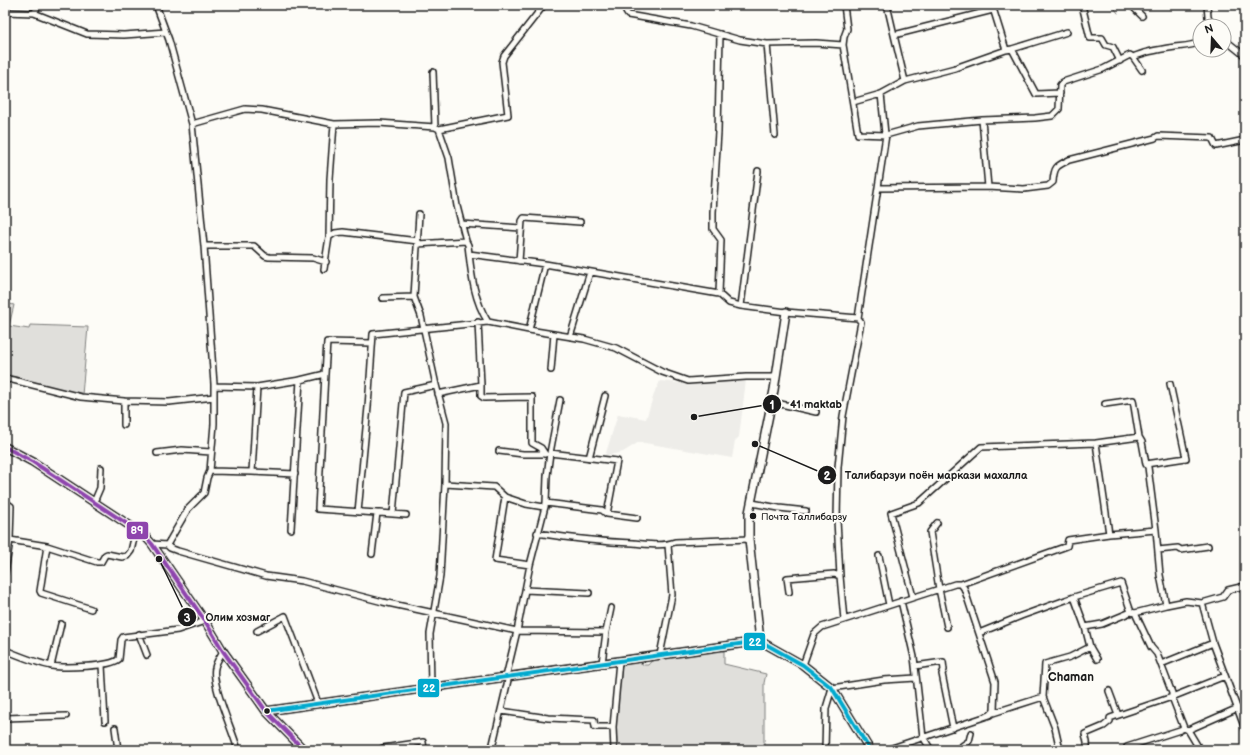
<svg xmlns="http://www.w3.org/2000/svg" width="1250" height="755" viewBox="0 0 1250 755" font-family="'Balsamiq Sans',sans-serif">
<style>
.built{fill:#eeede9}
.green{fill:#e0dfdb;stroke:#7e7e7c}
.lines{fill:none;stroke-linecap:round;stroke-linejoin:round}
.stream{stroke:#797876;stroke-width:1}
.street-casing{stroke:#1c1c1c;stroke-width:8}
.secondary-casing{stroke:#1c1c1c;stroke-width:10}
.street{stroke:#fdfcf7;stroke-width:5}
.secondary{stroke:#fdfcf7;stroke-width:7}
.bus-1-casing{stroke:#fdfcf7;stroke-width:7}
.bus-2-casing{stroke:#fdfcf7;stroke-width:7}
.bus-1{stroke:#8e44ad;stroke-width:4}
.bus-2{stroke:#00a9ce;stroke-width:4}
.poi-dot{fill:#1c1c1c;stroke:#fdfcf7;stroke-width:1.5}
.labels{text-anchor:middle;stroke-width:4;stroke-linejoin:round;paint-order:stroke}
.poi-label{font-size:10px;fill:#1c1c1c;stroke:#fdfcf7;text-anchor:start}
.quarter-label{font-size:12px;font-weight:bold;fill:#1c1c1c;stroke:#fdfcf7}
.leader{fill:none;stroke:#1c1c1c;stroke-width:1.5}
.callout-dot{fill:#1c1c1c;stroke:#fdfcf7;stroke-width:1.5}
.mark-label{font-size:12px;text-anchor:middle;font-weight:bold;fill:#fff}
.callout-label{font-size:11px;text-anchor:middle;font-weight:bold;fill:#1c1c1c;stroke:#fdfcf7;stroke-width:4;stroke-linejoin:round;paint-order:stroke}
.line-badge{stroke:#fdfcf7;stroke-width:1.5}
.badge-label{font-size:11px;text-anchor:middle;font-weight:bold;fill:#fff}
</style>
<rect width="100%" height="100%" fill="#fdfcf7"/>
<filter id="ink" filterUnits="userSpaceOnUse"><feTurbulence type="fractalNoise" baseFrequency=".025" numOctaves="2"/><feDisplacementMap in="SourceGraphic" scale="8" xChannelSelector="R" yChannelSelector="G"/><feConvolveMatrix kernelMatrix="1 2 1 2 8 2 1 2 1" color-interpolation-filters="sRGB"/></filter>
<g filter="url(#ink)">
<path class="built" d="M746,380L739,437L735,441L732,458L639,442L623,452L605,456L618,414L646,419L656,388H657L660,381L690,384Z"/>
<path class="green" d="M5,303L14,305L9,326L29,329L30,325L88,327L82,395L5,374Z
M724,649V664L766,674L764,683V750H616V723L622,665L639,662L644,665H648L654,658Z"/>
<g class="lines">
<path class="stream" d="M1112,5L1118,13"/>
<g class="street-casing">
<path id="street" d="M625,5L626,12L628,15L691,26L740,40L767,44L816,43L843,45
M844,5L847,29L844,37L843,45L858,134L886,135L918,126L982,120L988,187
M887,5L894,35
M992,5L1006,50
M1082,5L1090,38H1102L1106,45L1113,47L1120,61
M1131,5L1142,16
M1207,5L1208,17L1212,26
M5,12L34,13L87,34L124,35L166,32
M34,13L39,5
M1224,39L1245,56
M767,44L775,135
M1133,57C1146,51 1161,49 1175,47C1184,46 1192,46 1200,42
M433,72L435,127
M905,81L894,35L993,10
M1060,93L1036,94L1012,49L1067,32
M881,94L885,134
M853,102L881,94L905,81L955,68L1006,50L1012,49
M982,120L1035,118L1052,116L1059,109L1060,85L1063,82L1103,69L1130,55L1133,57L1142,70
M192,124L245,109L262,110L334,124L379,123L435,127L439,129L508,115L502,62L504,56L544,5
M439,129L449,158L457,206L466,241L468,245C471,271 473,299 488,322
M878,188L988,187L1024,189L1048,186L1053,182C1054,167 1056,166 1069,160L1155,138L1158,136L1212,138L1216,146L1245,140
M419,214L414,297L421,316L436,385L446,423L445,484L440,576L430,634L431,687
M461,224L521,228
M329,237L330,179L334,124
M417,244L466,241
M204,246H254L265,256L269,257L313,258L326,262
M469,254L545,264L719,294L729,303L741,306L786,312L858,318L886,135
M519,261L522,221L524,218L580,222
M324,269L329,237L335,233L343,232L418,241
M719,294L721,240L713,229V212L718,132L720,34
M383,298L414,297
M741,306L758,171
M529,330L545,264
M570,337L590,272
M551,370L554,334
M325,374L327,342L372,343
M5,380L7,379L13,380L81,397L124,401
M481,385V396L484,398L532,397V443L541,448L545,454
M214,386L257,387L300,380
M438,394L481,385L478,322
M772,402L816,412
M1105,404L1133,400L1139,437
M124,425V401L169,402L214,397
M1096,443L1139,437L1142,442L1146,464L1186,458L1170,384
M499,451L523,454H545
M157,453L182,450L211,452
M550,453L617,461L607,514
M589,458L605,396
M1146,464L1148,467L1156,530
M210,471L252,472L257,387
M252,472L295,474
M445,484L494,487L505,497L495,560L530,565
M505,497L526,504L544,507
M5,502L11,506L10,540
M94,502L100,488L101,468
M546,503L602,510L607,514L637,518
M752,503L779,508L806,511
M358,512L368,407L373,334L488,322L529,330L584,339L616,348L662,372L688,381L746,377H776
M379,513L393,514L404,392L436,385
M393,514L406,515
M937,523L930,532L939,589L947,627
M291,529L300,380L325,374L318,509L377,513L372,554
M537,533C569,538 601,542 633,543C646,544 662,547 675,542L749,539
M152,544L167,545L188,509L204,493L207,478L210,471L214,424V384L204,246L192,124L169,40L156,5
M167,545L170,548L178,551L266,576L302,581L383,602L517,631L606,632L602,663
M47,546L97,562H101L105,555L107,554L122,557L127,556L131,551L136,530
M1158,550L1178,548L1181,550L1208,546
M879,556L889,605
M5,573L10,540L47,546L40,591L41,593L91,609
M840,576L837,520L838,467L843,416L861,322L858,318
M961,584L1067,546L1068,540L1109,534L1156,530L1160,575L1166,605
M525,590L589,593
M789,592L787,578L834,574L840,576L844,620
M913,597L891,513L919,503L981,447L1096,443L1109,534
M1074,597L1121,583L1131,612L1135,613L1151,647L1157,654L1172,693V697L1110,718V721L1104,726L1085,734C1086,739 1090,746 1084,750
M901,601L914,657L923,737L931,750
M1202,603L1223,597L1228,590L1245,586
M1135,613L1166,605L1186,601L1202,603L1213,643L1245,729
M1085,627L1102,624L1131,612
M257,631L285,616L318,703
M606,632L611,608
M979,633L1021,616L1074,597L1085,627L1090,647
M139,634L147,655
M5,650C20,656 36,663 52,666C64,668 110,667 119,659L121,640L123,637L178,630L205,621
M223,651C220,657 216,662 215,668C211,685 233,731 238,750
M660,655L672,595L668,545
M1161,664L1213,643
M102,665L105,721
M803,665L814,634L822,627L955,584H961L964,588L995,682L994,711L990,715L886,750
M51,666L61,624
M915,666L943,662L944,670L942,674L953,728
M506,677L517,631L530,565L546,503L547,476L550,453L560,400
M1109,691L1118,715
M1043,697L1055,728L1060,750
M501,711L548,718L594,720L595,727H613L614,750
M993,713L1043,697L1045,664L1070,657L1090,647L1097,659
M5,718L66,716
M613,727L619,661
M115,728L118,750
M1188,730L1238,708
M1127,747L1180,730L1184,728
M383,748L423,742L424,750
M507,750L492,748L509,676
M825,750L826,708L832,688L884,680L916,678
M956,750L969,741L971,733
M1200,750L1188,730L1184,728L1172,697L1225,676"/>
</g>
<g class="secondary-casing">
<path id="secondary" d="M5,447L33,462L144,535L152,544L205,621L223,651L266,711L304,750
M760,641L749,539V513L774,390L786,312
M266,711L760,641L803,665L832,688L870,750"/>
</g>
<use href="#street" class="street"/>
<use href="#secondary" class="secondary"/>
<g class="bus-1-casing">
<path id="bus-1" d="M5,447L33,462L144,535L152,544L205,621L223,651L266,711L304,750"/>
</g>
<g class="bus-2-casing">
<path id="bus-2" d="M266,711L760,641L803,665L832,688L870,750"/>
</g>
<use href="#bus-1" class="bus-1"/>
<use href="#bus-2" class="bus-2"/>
</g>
</g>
<g class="poi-dot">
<circle cx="753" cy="516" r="4"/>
<circle cx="267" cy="711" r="3.5"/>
</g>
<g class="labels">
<g class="poi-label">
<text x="761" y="520">Почта Таллибарзу</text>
</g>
<g class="quarter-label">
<text x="1071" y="681">Chaman</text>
</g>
</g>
<path class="leader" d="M694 417L772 404M755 444L827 475M159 559L187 617"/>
<g class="callout-dot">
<circle cx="694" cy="417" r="4"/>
<circle cx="755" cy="444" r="4"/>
<circle cx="159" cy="559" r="4"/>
<circle cx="772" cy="404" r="10"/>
<circle cx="827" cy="475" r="10"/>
<circle cx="187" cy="617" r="10"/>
</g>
<g class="mark-label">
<text x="772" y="409">1</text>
<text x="827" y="480">2</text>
<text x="187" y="622">3</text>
</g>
<g class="callout-label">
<text x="816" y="408">41 maktab</text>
<text x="936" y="479">Талибарзуи поён маркази махалла</text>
<text x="238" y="621">Олим хозмаг</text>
</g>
<g class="line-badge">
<rect x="126" y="521" width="23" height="19" rx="4" fill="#8e44ad"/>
<rect x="743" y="632" width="23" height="19" rx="4" fill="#00a9ce"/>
<rect x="417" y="678" width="23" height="20" rx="4" fill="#00a9ce"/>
</g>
<g class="badge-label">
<text x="137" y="534">89</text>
<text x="755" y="646">22</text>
<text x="429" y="692">22</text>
</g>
<rect width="1250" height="755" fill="none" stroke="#fdfcf7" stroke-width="20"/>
<rect x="10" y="10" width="1230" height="735" fill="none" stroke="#1c1c1c" stroke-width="1.5" filter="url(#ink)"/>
<g transform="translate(1212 38) rotate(341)"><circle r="19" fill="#fdfcf7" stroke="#a3a29f"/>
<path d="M0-3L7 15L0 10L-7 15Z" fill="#1c1c1c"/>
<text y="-6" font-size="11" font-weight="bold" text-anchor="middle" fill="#1c1c1c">N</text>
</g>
</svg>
